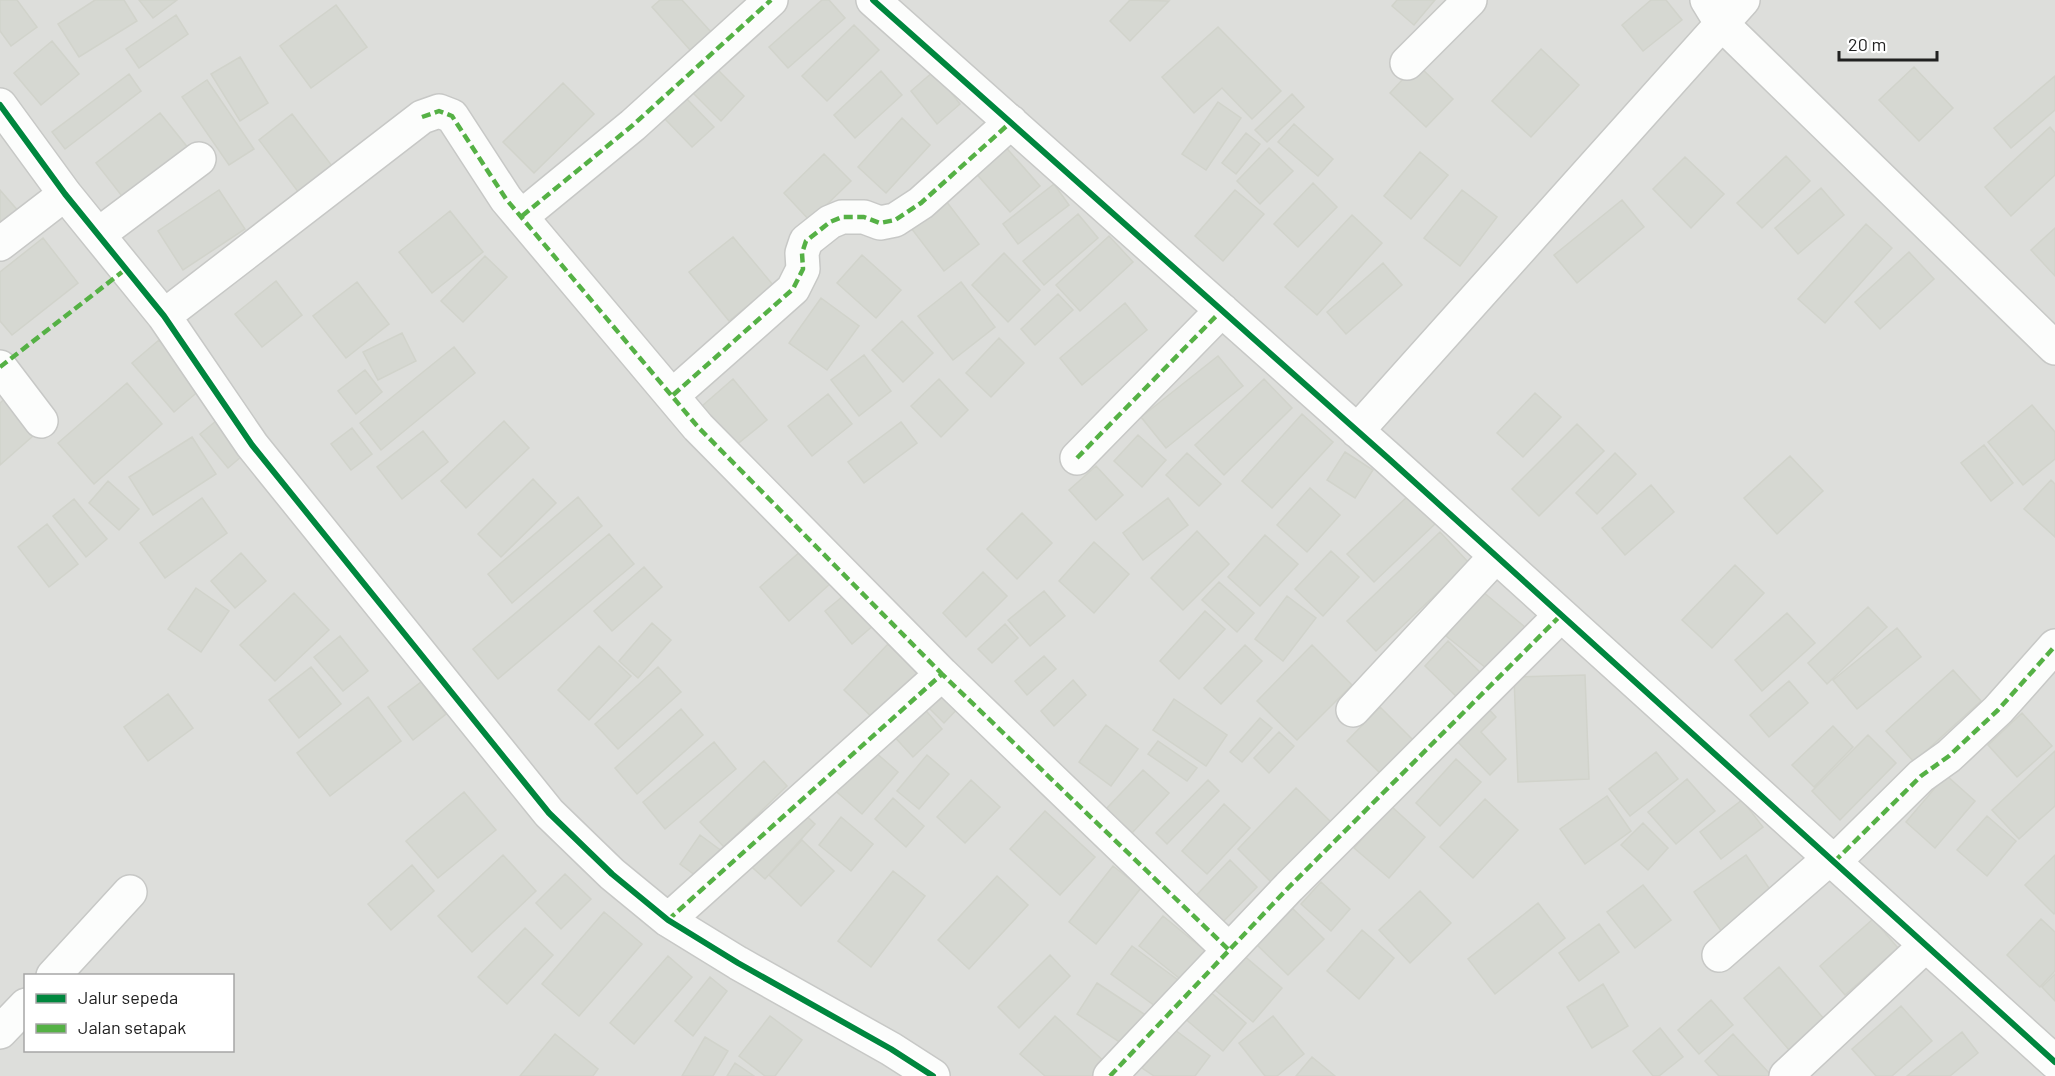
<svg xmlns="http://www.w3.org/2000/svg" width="2055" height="1076" viewBox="0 0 2055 1076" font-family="Barlow,sans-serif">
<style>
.residential{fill:#dddedb;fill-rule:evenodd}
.building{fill:#d6d8d2;stroke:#d1d3cb;stroke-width:1.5}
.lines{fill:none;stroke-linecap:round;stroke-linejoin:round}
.minor-casing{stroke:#c7c8c6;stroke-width:36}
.minor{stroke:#fcfdfc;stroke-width:33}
.quiet{stroke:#55b145;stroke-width:4.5;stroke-dasharray:9 4.5;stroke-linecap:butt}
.cycleway-casing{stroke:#fff;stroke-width:10}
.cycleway{stroke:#00873e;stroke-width:6}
</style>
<rect width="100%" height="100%" fill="#edefea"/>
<path class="residential" d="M0,0H2055V1076H0ZM26,976H232V1050H26Z"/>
<path class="building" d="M0,0H17L37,27L11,46L0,31Z
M95,0H124L137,21L79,57L58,24Z
M139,0H177L153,18Z
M660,0H682L711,32L690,50L652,7Z
M822,0H829L845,18L788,68L769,47Z
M1130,0L1169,1L1130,41L1110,21Z
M1397,0H1435L1414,25L1392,6Z
M1651,0H1666L1682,20L1643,51L1622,25Z
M336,5L367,47L311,88L280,46Z
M176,15L188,34L139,68L126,49Z
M854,25L879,50L827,101L802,76Z
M1218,27L1281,91L1252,119L1222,88L1194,113L1162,77Z
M52,41L79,74L41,105L14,73Z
M1541,49L1579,85L1531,137L1492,101Z
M240,57L268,103L240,121L211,74Z
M712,64L744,96L721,121L689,89Z
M1417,64L1453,99L1426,127L1390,93Z
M1914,67L1953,108L1919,141L1879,100Z
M881,71L902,95L855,138L834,115Z
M934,71L960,104L937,124L911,91Z
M129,74L141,91L65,149L52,132Z
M2055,76V110L2011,148L1994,128Z
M207,80L254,149L229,165L182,97Z
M563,83L594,114L534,173L503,142Z
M1292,94L1304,107L1267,142L1255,130Z
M686,98L714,127L692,147L664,118Z
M1218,102L1241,118L1206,170L1182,154Z
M160,113L189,149L125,200L96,163Z
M292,114L336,171L302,197L259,140Z
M902,118L930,145L886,193L858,167Z
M1294,124L1333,159L1318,176L1278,142Z
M2050,127L2055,133V175L2011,216L1985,187Z
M1246,133L1260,144L1236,174L1222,163Z
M1003,144L1040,186L1010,212L973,170Z
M1269,148L1293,171L1260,204L1237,181Z
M1420,152L1448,175L1411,219L1384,196Z
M824,154L851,181L810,221L784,193Z
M1786,156L1810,181L1762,228L1737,203Z
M1685,157L1724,194L1691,228L1653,189Z
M1313,183L1337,207L1298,247L1274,224Z
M1054,184L1069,205L1018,244L1003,224Z
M1821,188L1844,215L1798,254L1775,228Z
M0,190L20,213L0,229Z
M219,190L245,229L183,270L158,231Z
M1235,190L1264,214L1223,261L1195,236Z
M1462,190L1497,217L1460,266L1424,238Z
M1622,200L1644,227L1577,283L1554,255Z
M946,201L979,244L944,271L911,228Z
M450,211L483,252L432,293L399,252Z
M1078,214L1098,238L1044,285L1023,261Z
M1352,215L1382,243L1317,315L1285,287Z
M1866,224L1892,248L1825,323L1798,299Z
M2055,228V276L2031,250Z
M1109,236L1133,262L1080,311L1056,285Z
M733,237L773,285L729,321L689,272Z
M43,238L78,283L12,335L0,321V272Z
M1909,252L1934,279L1880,329L1855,302Z
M1004,253L1040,290L1008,322L972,285Z
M862,255L901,290L876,318L837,283Z
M485,256L507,277L463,322L441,301Z
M1383,263L1402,285L1346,334L1327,312Z
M276,281L302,315L262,347L235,314Z
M357,282L389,324L346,358L313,316Z
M961,282L995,327L953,360L918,316Z
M1058,294L1073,310L1035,345L1021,329Z
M821,298L859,326L827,370L789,343Z
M1125,303L1147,330L1082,385L1060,358Z
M902,321L933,353L903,382L872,350Z
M402,333L416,361L378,380L363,352Z
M999,338L1024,363L991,397L966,373Z
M159,340L201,389L174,412L132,363Z
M454,347L475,373L381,450L360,423Z
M864,355L891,391L859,416L831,380Z
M1218,356L1243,386L1166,448L1141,417Z
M365,370L382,392L356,414L338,391Z
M733,379L767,420L735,446L702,406Z
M939,379L968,410L941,437L911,406Z
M1264,379L1292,408L1224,475L1195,445Z
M127,383L162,424L94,484L58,443Z
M1535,393L1561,417L1523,457L1497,433Z
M10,394L41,429L0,465V403Z
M828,394L852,424L812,456L788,426Z
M2032,405L2055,432V459L2023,485L1988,442Z
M1302,414L1333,442L1272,508L1242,481Z
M221,417L248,451L228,468L200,434Z
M504,421L529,448L466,508L441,481Z
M901,422L917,443L864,483L848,462Z
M1577,424L1604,451L1539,516L1512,489Z
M352,428L372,454L351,470L331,444Z
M423,431L448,462L402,499L377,467Z
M1138,435L1166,460L1142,487L1114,461Z
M192,437L216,474L153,515L129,477Z
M1984,445L2013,483L1991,501L1961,463Z
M1345,452L1373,470L1355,498L1327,480Z
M1187,453L1221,484L1199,506L1166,475Z
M1615,453L1636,474L1597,514L1576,493Z
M1790,456L1823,491L1777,534L1744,498Z
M1096,466L1123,495L1096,520L1069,490Z
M533,479L556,503L501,557L478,534Z
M2051,480L2055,484V537L2024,509Z
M108,481L139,509L119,530L89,503Z
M1651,485L1674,512L1625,555L1602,528Z
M1310,488L1340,515L1307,552L1277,525Z
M1409,495L1436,523L1374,582L1347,554Z
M578,497L602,526L512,603L488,574Z
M202,498L227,533L165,578L140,543Z
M1168,498L1188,525L1143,560L1123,533Z
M74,499L107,539L86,557L53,516Z
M1022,513L1052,543L1017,579L987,549Z
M47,524L78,564L49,587L18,547Z
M1197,531L1229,564L1183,610L1151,578Z
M1440,532L1469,563L1376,651L1347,621Z
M609,534L634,564L498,679L473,649Z
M1265,535L1298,564L1260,606L1228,577Z
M1094,542L1129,574L1094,613L1059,581Z
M802,550L831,583L789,621L760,587Z
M1331,551L1359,577L1323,616L1295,589Z
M241,553L266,581L235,608L211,581Z
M1735,565L1764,593L1712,648L1682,620Z
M644,567L662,587L612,631L594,611Z
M983,572L1007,596L966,637L943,613Z
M1219,582L1254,613L1237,632L1202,600Z
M196,588L229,611L201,652L168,629Z
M1044,591L1065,616L1030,646L1008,620Z
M1482,591L1526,628L1491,672L1446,636Z
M848,592L875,624L852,644L825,611Z
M294,593L329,630L275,681L240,645Z
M1287,596L1316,618L1283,661L1255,639Z
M1868,607L1887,627L1827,684L1808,663Z
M1205,611L1225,629L1179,679L1160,661Z
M1787,613L1815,643L1762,691L1735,660Z
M652,623L671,640L638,678L619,661Z
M1005,624L1018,638L992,663L978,649Z
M1897,628L1921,657L1857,709L1833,680Z
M340,636L368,671L343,691L314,657Z
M1448,641L1484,676L1461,701L1425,666Z
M888,644L926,682L882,727L844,690Z
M1245,645L1262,661L1221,704L1204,688Z
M1312,645L1352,685L1297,740L1257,701Z
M599,646L631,676L589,720L558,690Z
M1044,656L1056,669L1027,695L1015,681Z
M311,667L341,704L299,738L269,700Z
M658,667L681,692L618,749L595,724Z
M1953,670L1981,701L1914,762L1886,731Z
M1585,675L1589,779L1518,782L1514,677Z
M1073,680L1086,695L1054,726L1041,711Z
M1789,681L1808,703L1769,737L1750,715Z
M421,682L446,714L413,740L388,707Z
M947,687L963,703L944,723L927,706Z
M168,694L193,728L148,761L124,727Z
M368,697L401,741L330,796L297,753Z
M1174,699L1227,735L1206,766L1153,730Z
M1480,700L1496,717L1481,732L1506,759L1490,775L1453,737Z
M920,704L942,729L913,757L890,732Z
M1380,707L1414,741L1381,774L1347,741Z
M681,709L703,735L637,794L615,768Z
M2022,713L2052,746L2017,777L1988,745Z
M1260,718L1272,728L1242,762L1230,752Z
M1106,725L1138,749L1111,786L1079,762Z
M1833,726L1853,747L1814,787L1792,765Z
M1279,732L1294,746L1269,773L1254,758Z
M1868,735L1896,763L1840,820L1812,791Z
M1158,741L1197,768L1187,781L1148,754Z
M714,742L736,769L665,829L643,802Z
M867,745L898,772L862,814L831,787Z
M2055,751V806L2019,839L1992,810Z
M1656,752L1678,779L1630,816L1609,789Z
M927,755L949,774L919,809L897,791Z
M1456,759L1481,782L1440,826L1416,803Z
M764,761L787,786L724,847L700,822Z
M1143,770L1169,793L1132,833L1106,809Z
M1946,775L1975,801L1935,848L1906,822Z
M1687,779L1715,811L1676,844L1648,812Z
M971,780L1000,807L965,843L937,817Z
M1208,780L1219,791L1167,844L1156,833Z
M1296,788L1332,823L1274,885L1238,849Z
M464,792L496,830L438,878L406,841Z
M1607,796L1631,831L1585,864L1560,829Z
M893,798L924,826L906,847L875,819Z
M1485,799L1518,830L1473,878L1440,847Z
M1742,800L1763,827L1721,859L1700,832Z
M1224,804L1250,828L1207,874L1182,851Z
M796,806L815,824L765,879L745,861Z
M1391,806L1425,837L1389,878L1354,848Z
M1045,811L1095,857L1060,895L1010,849Z
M1987,816L2016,841L1987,876L1957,850Z
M841,817L873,844L851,871L819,845Z
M1643,823L1668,848L1648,870L1621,845Z
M700,835L723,852L703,881L680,864Z
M802,840L834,871L801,906L769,875Z
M503,855L536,891L472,952L438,916Z
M1746,855L1776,898L1724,935L1694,892Z
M2055,855V913L2054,914L2025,885Z
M1230,860L1257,887L1214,931L1187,905Z
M412,865L434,891L391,930L368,904Z
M1113,866L1141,888L1096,944L1069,922Z
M893,871L925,896L871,967L838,941Z
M565,874L591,899L561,929L536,903Z
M997,876L1028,905L969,969L938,940Z
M1321,882L1350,909L1331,931L1301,904Z
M1643,885L1671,920L1635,948L1607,912Z
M1420,891L1451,923L1410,963L1379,930Z
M1538,903L1565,938L1495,994L1468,959Z
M1289,905L1324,939L1288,975L1253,941Z
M604,912L642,944L579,1016L542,984Z
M1163,916L1208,953L1184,982L1139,946Z
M1873,919L1898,948L1845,995L1820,966Z
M2041,919L2055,932V971L2040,987L2007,955Z
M1599,924L1619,952L1579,981L1559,953Z
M525,928L553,955L507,1004L478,977Z
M1362,930L1394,958L1359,999L1327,971Z
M1132,946L1182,983L1162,1011L1111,974Z
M1242,954L1282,988L1253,1022L1214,989Z
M1050,955L1070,976L1019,1028L998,1007Z
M668,956L692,977L634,1044L610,1023Z
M1779,967L1825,1020L1790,1051L1744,998Z
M2055,974V1001L2042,987Z
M710,977L727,991L693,1036L675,1021Z
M1097,983L1147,1016L1127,1047L1077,1014Z
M1603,984L1628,1026L1592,1048L1567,1007Z
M1207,989L1246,1023L1223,1051L1183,1017Z
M1711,1000L1733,1025L1699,1054L1678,1030Z
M1901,1006L1932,1041L1892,1076H1876L1852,1049Z
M770,1016L802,1040L775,1076H765L739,1056Z
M1055,1016L1108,1065L1098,1076H1045L1020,1054Z
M1273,1016L1304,1054L1277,1076H1265L1239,1043Z
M1171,1027L1210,1056L1195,1076H1154L1142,1068Z
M1660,1028L1683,1057L1659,1076H1653L1633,1051Z
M1962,1032L1978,1053L1950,1076H1907Z
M555,1034L598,1069L593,1076H520Z
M1733,1034L1771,1075L1770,1076H1719L1705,1061Z
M705,1037L728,1051L713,1076H682Z
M1312,1057L1335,1076H1296Z
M735,1063L754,1076H727Z"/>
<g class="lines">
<g class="minor-casing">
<path id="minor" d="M873,0L1389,459L2055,1062
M1707,0L1721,23L2055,348
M1407,63L1470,0
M0,105L65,194L164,316L252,445L549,813L612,874L668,920L738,963L891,1049L933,1076
M522,216L633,125L771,0
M99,234L199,159
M0,244L65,194
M164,316L422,117L439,111L452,116L506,199L698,427L942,674
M0,367L41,421
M673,395L793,289L803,269L802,253L806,241L830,222L842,217H864L880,223L895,220L921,203L1011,122
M1357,431L1743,0
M1077,458L1222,310
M1353,710L1496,556
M1834,862L1921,776L1949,756L1998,710L2055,646
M668,920L942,674L1229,950
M1719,955L1830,858
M53,976L130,892
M0,1032L26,1005
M1110,1076L1289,887L1561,615
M1786,1076L1926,945"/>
</g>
<use href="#minor" class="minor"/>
<path class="quiet" d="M422,117L439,111L452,116L506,199L698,427L942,674
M522,216L633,125L771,0
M0,367L126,269
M673,395L793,289L803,269L802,253L806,241L830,222L842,217H864L880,223L895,220L921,203L1011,122
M1077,458L1222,310
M1834,862L1921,776L1949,756L1998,710L2055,646
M668,920L942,674L1229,950
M1110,1076L1289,887L1561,615"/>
<g class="cycleway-casing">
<path id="cycleway" d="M873,0L1389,459L2055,1062
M0,105L65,194L164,316L252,445L549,813L612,874L668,920L738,963L891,1049L933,1076"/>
</g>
<use href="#cycleway" class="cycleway"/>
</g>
<rect x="24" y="974" width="210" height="78" fill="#ffffff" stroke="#a6a6a6" stroke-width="1.5"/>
<rect x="36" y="994" width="30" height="9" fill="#00873e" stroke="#a6a6a6" stroke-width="1.5"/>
<text x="78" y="1004" font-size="18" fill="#212121">Jalur sepeda</text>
<rect x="36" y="1024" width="30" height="9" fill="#55b145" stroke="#a6a6a6" stroke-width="1.5"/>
<text x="78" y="1034" font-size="18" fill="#212121">Jalan setapak</text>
<path d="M1839 51v9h98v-9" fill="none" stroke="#212121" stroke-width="3"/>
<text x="1848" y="51" font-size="18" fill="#212121" stroke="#ffffff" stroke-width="4.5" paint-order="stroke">20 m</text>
</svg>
